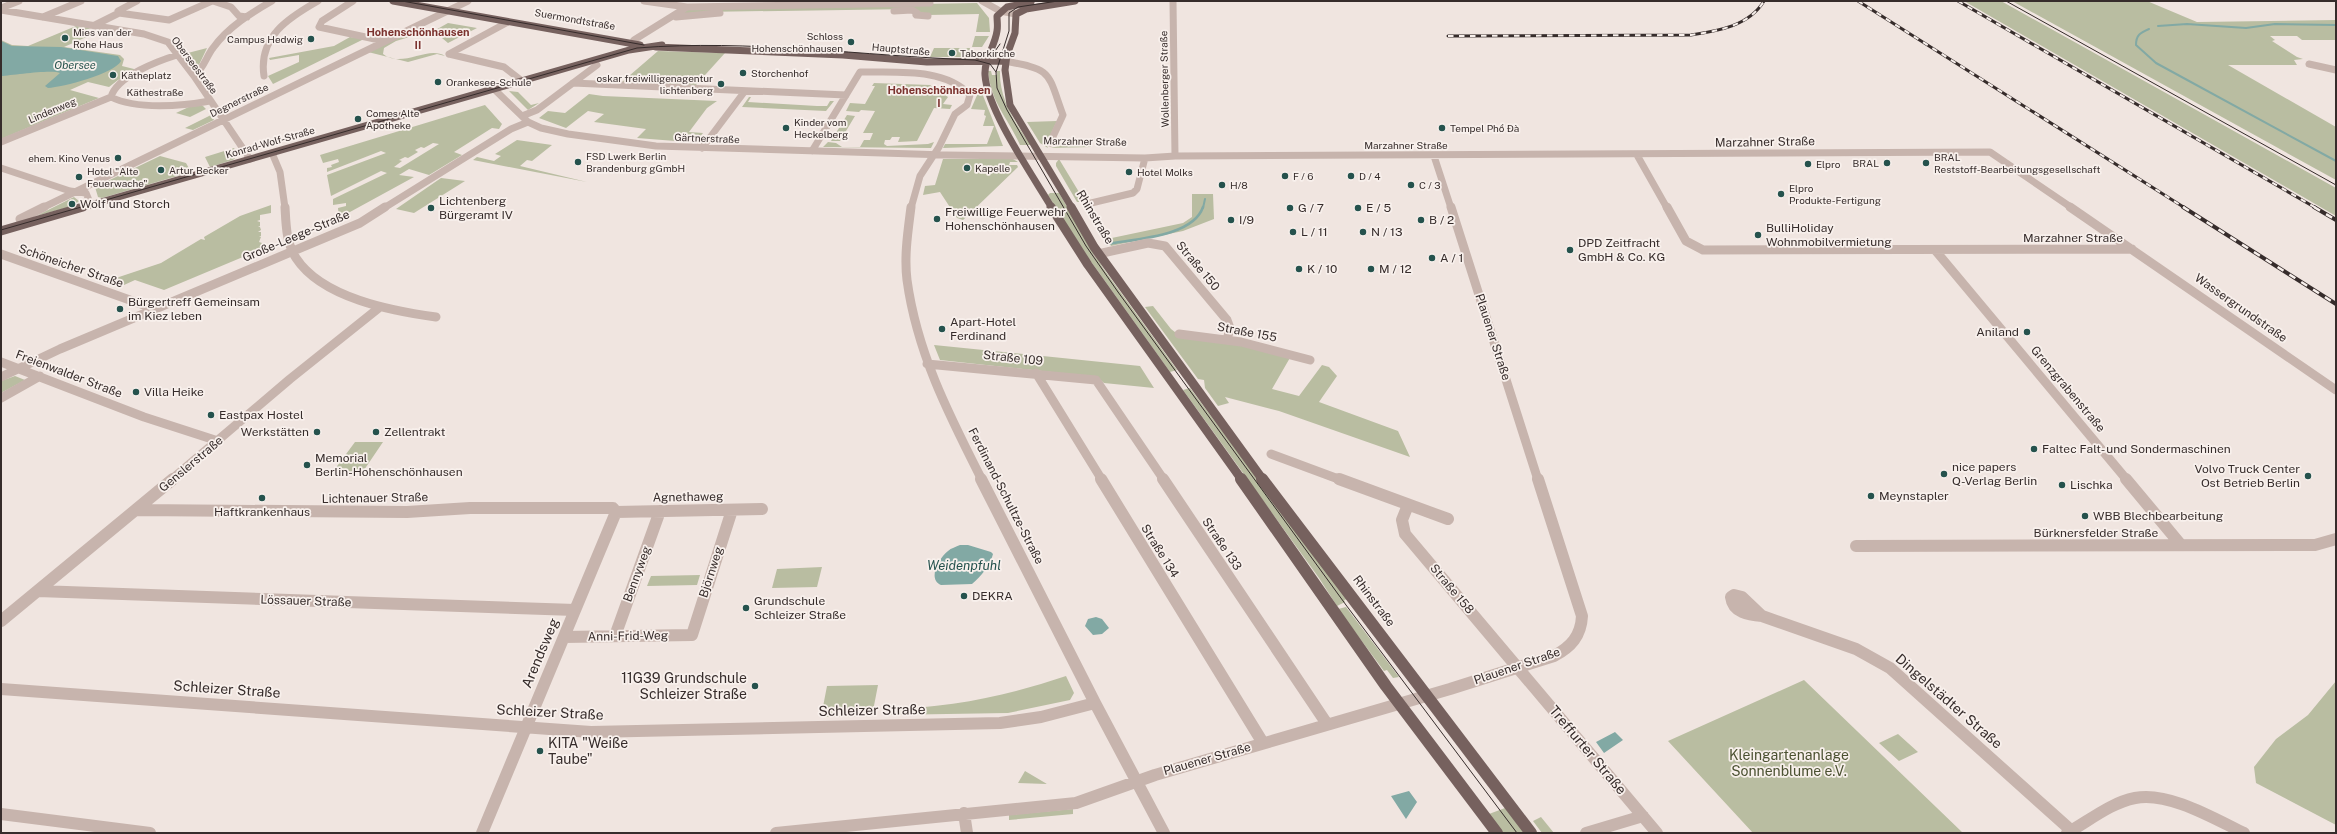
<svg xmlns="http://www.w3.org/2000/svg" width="2337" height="834" viewBox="0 0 2337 834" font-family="'Public Sans',sans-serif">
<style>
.green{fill:#b9bda1;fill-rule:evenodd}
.water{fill:#82a9a4}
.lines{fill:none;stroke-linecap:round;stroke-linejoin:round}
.stream-far1{stroke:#82a9a4;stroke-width:2}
.stream{stroke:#82a9a4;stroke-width:2.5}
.minor-far2{stroke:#c7b4ad;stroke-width:7}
.minor-far1{stroke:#c7b4ad;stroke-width:9}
.minor{stroke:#c7b4ad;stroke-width:12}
.major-far2{stroke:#76615e;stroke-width:7}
.major-far1{stroke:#76615e;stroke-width:9}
.major{stroke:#76615e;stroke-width:12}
.tram{stroke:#362c2b;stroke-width:1}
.rail-far1-casing{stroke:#362c2b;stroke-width:3}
.rail-casing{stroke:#362c2b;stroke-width:4}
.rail-far1{stroke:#f8f0ec;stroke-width:2;stroke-dasharray:5.5;stroke-linecap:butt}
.rail{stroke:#f8f0ec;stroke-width:2.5;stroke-dasharray:7;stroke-linecap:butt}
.poi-dot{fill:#25524d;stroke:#f8f0ec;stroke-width:1.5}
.labels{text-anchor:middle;stroke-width:3.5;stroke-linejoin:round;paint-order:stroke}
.far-street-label{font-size:10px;fill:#362c2b;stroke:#f8f0ec}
.far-poi-label{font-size:10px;fill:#362c2b;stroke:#f8f0ec;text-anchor:start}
.far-neighbourhood-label{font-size:11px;font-weight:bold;fill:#7b322e;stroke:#f8f0ec}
.far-water-label{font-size:11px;font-style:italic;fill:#25524d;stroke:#f8f0ec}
.street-label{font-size:12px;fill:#362c2b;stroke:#f8f0ec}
.poi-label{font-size:12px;fill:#362c2b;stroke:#f8f0ec;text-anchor:start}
.water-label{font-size:13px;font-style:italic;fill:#25524d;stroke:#f8f0ec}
.near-street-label{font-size:14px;fill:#362c2b;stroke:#f8f0ec}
.near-poi-label{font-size:14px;fill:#362c2b;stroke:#f8f0ec;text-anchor:end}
.near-park-label{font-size:14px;fill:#4b5131;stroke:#f8f0ec}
</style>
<rect width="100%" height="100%" fill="#f0e5e0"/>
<path class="green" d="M1964,1H2001L2336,188V216Z
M2012,1H2147L2197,22L2336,20V40H2302L2297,36H2270L2275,40L2272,41L2297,57L2303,59L2294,60L2297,65H2228L2336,127V180Z
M977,3L989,18L990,32H976L979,14L928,15L913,9L701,12L677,16L689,8Z
M448,23L477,28L448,43L442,38L445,36L409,33L417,29L432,32Z
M76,26L91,28L83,31L87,32L79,36L102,30L64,47L120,55L124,59L122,66L138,70L118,80L109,87L88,82L70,90L99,98L1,139V40L12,45L28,46Z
M405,35L413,36L396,41L384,48L383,54C402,69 428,45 445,56L437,54L408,62L368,52Z
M975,36H989L982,47H972Z
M350,37L364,39L273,84L268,76L299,62V55L270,60L269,58L334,46Z
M207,48L198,67H193L184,54Z
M934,48H970L968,57H930Z
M658,51L725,53L696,85L622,82Z
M988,71H991L992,75H997V71H1000C999,98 1015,124 1031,145H1020C1008,118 991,103 988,71Z
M874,83L930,85L948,97L943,104L952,105L950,109L934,108L917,141L898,142L900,137H892L890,140H885L884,144L887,146L928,144L934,142L931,148L823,147L828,142L836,143L842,147H860L864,140H870L873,133H863L875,111L861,110L859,112L846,111L850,103L865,104L875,86H872Z
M509,91L518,92L531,105L539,103L528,110Z
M978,93H982L1003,146L943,148L945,144H987L994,126H983L986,116L984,115L985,110L971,109Z
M589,94L603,96L717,101L707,108L689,132L703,133L698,139H692L688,142L637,138L646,129L594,122L604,114L588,111L566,128L539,118L548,111L565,113Z
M749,97H751L748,102L817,106H827L830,101H834L826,111L742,107Z
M193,105L203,106L206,109L190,117L176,113Z
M485,105L502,124L499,129L492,128L454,152L462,155L429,175L409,169L399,175L414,177L339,218L338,208L346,206V203L333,205V199L387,173L381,171L331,196L327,175L386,153L381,151L327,172V168L332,167L331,165L339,162L338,159L323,163L320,155ZM433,143L439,144L400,168L394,167L402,161L399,160L405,157L408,158L418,152L415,150L421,147L424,148Z
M211,115L214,120L193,130L185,128Z
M847,115L855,116L840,141H831Z
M1057,121L1046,144L1048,148L1040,143L1027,122Z
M517,140L552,145L532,161L527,160L520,166L587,182L473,160L477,157L494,161L501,156L495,154Z
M1055,140L1091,142V147L1050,148L1060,146Z
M234,148L238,155L233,160L210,167L205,157Z
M160,156L186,163L191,172L102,198L98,197L95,187Z
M943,159H1013L1018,162H1010L1009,165H1017L1018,167L963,220L957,218L940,192L923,195L925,186L935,185Z
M1059,159L1085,202H1077L1056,166V163Z
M441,178L465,181L414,213L396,209Z
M1050,193H1059L1103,268L1177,370L1170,372L1087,256L1048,195Z
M1192,194H1213L1214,219L1183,231L1111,246L1107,239L1183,223L1192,217Z
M74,197L79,201L73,206L36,216Z
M271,205V213L260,215V220L257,221L260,222V226H258L260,227L261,230L258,232H261V236L259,237H261L259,242L262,243L260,247H262V249L164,290L135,280L124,285L107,281L161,263L201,239L205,240L204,237L240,216Z
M1153,306L1171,329L1180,336L1219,341L1291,356L1272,389L1299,396L1322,365L1329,367L1337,376L1319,402L1398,431L1410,457L1279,411L1225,397L1229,403L1218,406L1205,388L1204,380L1198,379L1145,307Z
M934,345L1140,366L1154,388L1104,383L1098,378L1089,376L940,360Z
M15,376L25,380L1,393V381Z
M1190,388L1348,599L1344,600L1345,602L1337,606L1319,578L1183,390Z
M355,442H383L362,473H332Z
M822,567L817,587L772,588L777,569Z
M700,575L697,585L647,586L651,576Z
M1346,607L1399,677L1393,678L1387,670L1384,671L1338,609Z
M1066,676L1074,693L1070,700L1008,713L886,715L887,709C948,708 1007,696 1066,676Z
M1804,680L1963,833H1753L1668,741Z
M2336,681V825L2256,783L2254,767L2276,739L2308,715Z
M878,685L872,716L821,717L827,686Z
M1898,734L1918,752L1899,761L1879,743Z
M1025,771L1047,784L1018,783Z
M1505,808L1525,833H1503L1489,814Z
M1073,809V814L1009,820V815Z
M1541,817L1554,833H1542L1533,821Z"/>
<path class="water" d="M1,41L12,46L61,47L118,56L121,61C114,74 63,87 48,88L45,86L60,73C53,69 13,75 1,76Z
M960,545H968L991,552L993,554C990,566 981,576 972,584L941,585C927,579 939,558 948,551C951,548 956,547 960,545Z
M1096,617L1102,619L1109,628L1102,634L1093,635L1085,626L1088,619Z
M1615,732L1623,740L1604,753L1596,742Z
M1409,791L1417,802L1406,819L1391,796Z"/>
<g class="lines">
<path class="stream-far1" d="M2158,26L2187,24L2246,28L2275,24L2336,25
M2149,29C2140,33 2136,35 2136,45L2156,63L2336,161
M1203,208L1205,199"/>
<path class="stream" d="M1107,244C1134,239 1193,237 1203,207"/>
<path class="minor-far2" d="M213,1L231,7L239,16L247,17
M353,1L322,21L319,27L384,41
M644,1L687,7
M982,1L1000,11L1016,14
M1173,1L1175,156
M1,8L19,1
M1,10L144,34L168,42L194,76L250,159
M894,11L912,10L917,13L916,15L928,16
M119,13L169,20L212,1
M119,13L118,11L137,1
M43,17L81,1
M676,17L720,13
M93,26L119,13
M634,40L687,7L930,3
M449,54L504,67L522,81
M449,54L508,22
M177,55C158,61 117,76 111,97C136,110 183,106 210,101
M1005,61C1053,70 1047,71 1063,115L1050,143
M2309,64L2336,70
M194,76C204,68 206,57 213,48C228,27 251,13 272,1
M264,76C258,37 288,18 318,1
M573,83L846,95
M494,89L528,122L541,128L568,134L656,146L946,155L1145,158L1175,156L1990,152L2072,208
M522,116L537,110L597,65
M1,142L111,97
M702,148L745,91
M812,151L860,72C895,73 944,67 970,95L967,105L955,114L939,147L920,176L911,208
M272,153L280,172L285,208
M1637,155L1667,208
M1434,156L1451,208
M1,168L70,191L86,193L91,205
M1087,204L1133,193L1137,189L1145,158
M42,208L468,1
M384,208L511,129L528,122"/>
<path class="minor-far1" d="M285,207C286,224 286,243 296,258C322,298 392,311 436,317
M911,207C908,231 904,256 907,280C917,353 949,415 982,480
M1451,207L1538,480
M1667,207L1686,241L1703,250L2132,249
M2070,207L2336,390
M20,219L44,207
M1935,250L2127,480
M1,254L155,309
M1098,254L1148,243L1165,246L1227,320L1230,328L1227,340
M1179,334L1241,342L1310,360
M1,362L144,417L218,441
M927,364L1096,380L1164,480
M1036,373L1102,480
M1,377L60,349L360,223L385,207
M1,398L40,376
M1271,454L1341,480
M171,480L290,379L380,307"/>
<path class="minor" d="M981,479L1095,703L1164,833
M1101,479L1263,743
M1163,479L1327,724
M1339,479L1448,519
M2126,479L2181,545
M1408,505L1402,520L1405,534L1657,833
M137,510L407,512L470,508H613L616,512L482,833
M616,512L762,509
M1856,546L2315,545L2336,539
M38,591L575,610
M1734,595L1742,597L1762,616C1749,615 1733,613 1731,597Z
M1762,616L1856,649L1890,668L2074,833
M1,621L173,479
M615,636L660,511
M564,637L692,635L732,510
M1,689L591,732L1000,723L1041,717L1095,703
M964,813L967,833
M1,814L150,833
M776,833L1076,803L1155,775L1450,689L1554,656C1571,647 1581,636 1582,616L1538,479
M1586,833L1643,816
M2067,833C2089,821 2110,803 2135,798C2168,791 2215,819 2244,833"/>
<path class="major-far2" d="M393,1L640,45
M1031,2L1007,7L997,16C997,21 998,26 997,31C995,46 984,59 985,75C987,110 1033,176 1052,208
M656,47L843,55L927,62L1005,61
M80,208L629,50L662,45
M1072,208L1010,105L1005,70L1007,55L1015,33L1016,14L1026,9L1075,1"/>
<path class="major-far1" d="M1051,207L1088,265L1242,480
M1071,207L1094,247L1263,480
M1,231L83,207"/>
<path class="major" d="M1241,479L1386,686L1497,833
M1262,479L1531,833"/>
<path class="tram" d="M402,1L644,45
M1058,1L1018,7L1009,13V31L996,72L997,88L1007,110L1086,246L1118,292L1346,605L1517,833
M2006,1L2336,185
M978,59L993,54L1000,44
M1,230L637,48C750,39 863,56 975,60L990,64L996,72"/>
<g class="rail-far1-casing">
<path id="rail-far1" d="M1858,1L2185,208
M1958,1L2316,208
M1448,36L1691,35C1718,31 1749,26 1764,1"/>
</g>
<g class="rail-casing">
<path id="rail" d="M2183,207L2336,304
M2314,207L2336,220"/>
</g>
<use href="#rail-far1" class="rail-far1"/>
<use href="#rail" class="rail"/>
</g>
<g class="poi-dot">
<circle cx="65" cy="38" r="4"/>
<circle cx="311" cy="39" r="4"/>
<circle cx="851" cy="42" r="4"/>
<circle cx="952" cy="53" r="4"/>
<circle cx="743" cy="73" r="4"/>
<circle cx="113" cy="75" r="4"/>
<circle cx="438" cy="82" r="4"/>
<circle cx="721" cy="84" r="4"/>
<circle cx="358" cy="119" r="4"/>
<circle cx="786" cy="128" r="4"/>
<circle cx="1442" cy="128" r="4"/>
<circle cx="118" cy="158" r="4"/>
<circle cx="578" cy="162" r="4"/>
<circle cx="1887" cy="163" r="4"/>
<circle cx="1926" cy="163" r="4"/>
<circle cx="1808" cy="164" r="4"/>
<circle cx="967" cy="168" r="4"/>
<circle cx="161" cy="170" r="4"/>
<circle cx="1129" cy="172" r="4"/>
<circle cx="1285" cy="176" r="4"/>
<circle cx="1351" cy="176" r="4"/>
<circle cx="79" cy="177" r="4"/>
<circle cx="1222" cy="185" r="4"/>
<circle cx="1411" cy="185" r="4"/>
<circle cx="1781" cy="194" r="4"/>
<circle cx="72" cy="204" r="4"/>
<circle cx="431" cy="208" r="4"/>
<circle cx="1290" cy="208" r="4"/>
<circle cx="1358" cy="208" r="4"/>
<circle cx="937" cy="219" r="4"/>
<circle cx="1231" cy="220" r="4"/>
<circle cx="1421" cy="220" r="4"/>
<circle cx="1293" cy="232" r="4"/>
<circle cx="1363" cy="232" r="4"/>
<circle cx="1758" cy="235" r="4"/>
<circle cx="1570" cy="250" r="4"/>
<circle cx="1432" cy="258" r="4"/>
<circle cx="1299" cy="269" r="4"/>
<circle cx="1371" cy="269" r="4"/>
<circle cx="120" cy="309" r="4"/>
<circle cx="942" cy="329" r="4"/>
<circle cx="2027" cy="332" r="4"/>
<circle cx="136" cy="392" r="4"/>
<circle cx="211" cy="415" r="4"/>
<circle cx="317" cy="432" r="4"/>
<circle cx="376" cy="432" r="4"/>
<circle cx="2034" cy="449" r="4"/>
<circle cx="307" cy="465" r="4"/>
<circle cx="1944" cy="474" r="4"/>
<circle cx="2308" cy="476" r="4"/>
<circle cx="2062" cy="485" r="4"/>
<circle cx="1871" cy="496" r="4"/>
<circle cx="262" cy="498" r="4"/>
<circle cx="2085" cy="516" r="4"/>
<circle cx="964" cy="596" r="4"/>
<circle cx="746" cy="608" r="4"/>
<circle cx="755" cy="686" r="4"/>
<circle cx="540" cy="751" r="4"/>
</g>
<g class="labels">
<g class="far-street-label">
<text transform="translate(575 19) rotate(10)" y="4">Suermondtstraße</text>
<text transform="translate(901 49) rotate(5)" y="4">Hauptstraße</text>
<text transform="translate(195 65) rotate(53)" y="4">Oberseestraße</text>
<text transform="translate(1164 79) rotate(-91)" y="4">Wollenberger Straße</text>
<text x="155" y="96">Käthestraße</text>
<text transform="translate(239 100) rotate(-26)" y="4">Degnerstraße</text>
<text transform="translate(52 110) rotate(-23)" y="4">Lindenweg</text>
<text transform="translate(707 138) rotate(2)" y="4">Gärtnerstraße</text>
<text transform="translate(1085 141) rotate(1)" y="4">Marzahner Straße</text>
<text transform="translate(270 142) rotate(-16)" y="4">Konrad-Wolf-Straße</text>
<text x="1406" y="149">Marzahner Straße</text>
</g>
<g class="far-poi-label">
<text x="73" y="36">Mies van der<tspan x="73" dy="12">Rohe Haus</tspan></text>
<text x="843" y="40" text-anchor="end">Schloss<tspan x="843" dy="12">Hohenschönhausen</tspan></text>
<text x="303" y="43" text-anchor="end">Campus Hedwig</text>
<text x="960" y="57">Taborkirche</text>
<text x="751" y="77">Storchenhof</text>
<text x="121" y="79">Kätheplatz</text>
<text x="713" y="82" text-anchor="end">oskar freiwilligenagentur<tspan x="713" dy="12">lichtenberg</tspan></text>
<text x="446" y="86">Orankesee-Schule</text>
<text x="366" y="117">Comes Alte<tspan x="366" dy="12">Apotheke</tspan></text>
<text x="794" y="126">Kinder vom<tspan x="794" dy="12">Heckelberg</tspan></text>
<text x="1450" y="132">Tempel Phổ Đà</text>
<text x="586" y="160">FSD Lwerk Berlin<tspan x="586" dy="12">Brandenburg gGmbH</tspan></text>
<text x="1934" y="161">BRAL<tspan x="1934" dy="12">Reststoff-Bearbeitungsgesellschaft</tspan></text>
<text x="110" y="162" text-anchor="end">ehem. Kino Venus</text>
<text x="1879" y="167" text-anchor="end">BRAL</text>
<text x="1816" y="168">Elpro</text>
<text x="975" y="172">Kapelle</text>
<text x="169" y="174">Artur Becker</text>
<text x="87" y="175">Hotel "Alte<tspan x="87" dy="12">Feuerwache"</tspan></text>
<text x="1137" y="176">Hotel Molks</text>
<text x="1293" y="180">F / 6</text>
<text x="1359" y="180">D / 4</text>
<text x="1230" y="189">H/8</text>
<text x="1419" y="189">C / 3</text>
<text x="1789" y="192">Elpro<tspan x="1789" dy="12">Produkte-Fertigung</tspan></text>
</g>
<g class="far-neighbourhood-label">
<text x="418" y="36">Hohenschönhausen<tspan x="418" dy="13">II</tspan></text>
<text x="939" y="94">Hohenschönhausen<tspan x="939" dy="13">I</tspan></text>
</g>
<g class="far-water-label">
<text x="75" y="69">Obersee</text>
</g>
<g class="street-label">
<text transform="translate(1765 142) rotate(-1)" y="4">Marzahner Straße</text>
<text transform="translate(1095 217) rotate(59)" y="4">Rhinstraße</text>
<text transform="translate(296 236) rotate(-23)" y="4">Große-Leege-Straße</text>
<text x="2073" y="242">Marzahner Straße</text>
<text transform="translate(71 266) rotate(19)" y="4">Schöneicher Straße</text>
<text transform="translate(1198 266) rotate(50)" y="4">Straße 150</text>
<text transform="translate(2241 308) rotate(35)" y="4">Wassergrundstraße</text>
<text transform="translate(1247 332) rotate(11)" y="4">Straße 155</text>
<text transform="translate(1493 337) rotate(72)" y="4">Plauener Straße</text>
<text transform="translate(1013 358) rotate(6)" y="4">Straße 109</text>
<text transform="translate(69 374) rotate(21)" y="4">Freienwalder Straße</text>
<text transform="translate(2068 389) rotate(50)" y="4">Grenzgrabenstraße</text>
<text transform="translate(191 464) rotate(-40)" y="4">Genslerstraße</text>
<text transform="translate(1006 496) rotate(63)" y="4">Ferdinand-Schultze-Straße</text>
<text transform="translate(688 497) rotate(-1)" y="4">Agnethaweg</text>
<text transform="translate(375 498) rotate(-1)" y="4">Lichtenauer Straße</text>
<text x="2096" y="537">Bürknersfelder Straße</text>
<text transform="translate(1222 544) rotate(56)" y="4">Straße 133</text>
<text transform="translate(1160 551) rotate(58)" y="4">Straße 134</text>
<text transform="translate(711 572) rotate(-72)" y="4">Björnweg</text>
<text transform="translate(637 574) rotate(-70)" y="4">Bennyweg</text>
<text transform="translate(1452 589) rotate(50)" y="4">Straße 158</text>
<text transform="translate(306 601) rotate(2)" y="4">Lössauer Straße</text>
<text transform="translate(1374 601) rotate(53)" y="4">Rhinstraße</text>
<text transform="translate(628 636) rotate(-1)" y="4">Anni-Frid-Weg</text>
<text transform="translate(1517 666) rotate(-19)" y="4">Plauener Straße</text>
<text transform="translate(1207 759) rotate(-16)" y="4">Plauener Straße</text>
</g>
<g class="poi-label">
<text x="439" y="205">Lichtenberg<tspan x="439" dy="14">Bürgeramt IV</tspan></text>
<text x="80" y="208">Wolf und Storch</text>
<text x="1298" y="212">G / 7</text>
<text x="1366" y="212">E / 5</text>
<text x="945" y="216">Freiwillige Feuerwehr<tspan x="945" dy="14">Hohenschönhausen</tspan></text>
<text x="1239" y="224">I/9</text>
<text x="1429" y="224">B / 2</text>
<text x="1766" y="232">BulliHoliday<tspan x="1766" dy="14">Wohnmobilvermietung</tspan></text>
<text x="1301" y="236">L / 11</text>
<text x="1371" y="236">N / 13</text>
<text x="1578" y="247">DPD Zeitfracht<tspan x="1578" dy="14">GmbH &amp; Co. KG</tspan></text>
<text x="1440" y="262">A / 1</text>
<text x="1307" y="273">K / 10</text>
<text x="1379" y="273">M / 12</text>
<text x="128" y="306">Bürgertreff Gemeinsam<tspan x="128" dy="14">im Kiez leben</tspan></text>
<text x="950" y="326">Apart-Hotel<tspan x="950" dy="14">Ferdinand</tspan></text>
<text x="2019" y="336" text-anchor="end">Aniland</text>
<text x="144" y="396">Villa Heike</text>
<text x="219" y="419">Eastpax Hostel</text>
<text x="309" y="436" text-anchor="end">Werkstätten</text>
<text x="384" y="436">Zellentrakt</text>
<text x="2042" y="453">Faltec Falt- und Sondermaschinen</text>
<text x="315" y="462">Memorial<tspan x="315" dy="14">Berlin-Hohenschönhausen</tspan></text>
<text x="1952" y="471">nice papers<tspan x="1952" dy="14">Q-Verlag Berlin</tspan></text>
<text x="2300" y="473" text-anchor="end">Volvo Truck Center<tspan x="2300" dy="14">Ost Betrieb Berlin</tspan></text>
<text x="2070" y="489">Lischka</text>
<text x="1879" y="500">Meynstapler</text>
<text x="262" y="516" text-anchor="middle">Haftkrankenhaus</text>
<text x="2093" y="520">WBB Blechbearbeitung</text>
<text x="972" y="600">DEKRA</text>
<text x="754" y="605">Grundschule<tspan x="754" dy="14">Schleizer Straße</tspan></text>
</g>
<g class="water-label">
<text x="964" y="570">Weidenpfuhl</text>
</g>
<g class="near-street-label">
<text transform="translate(540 653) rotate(-67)" y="5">Arendsweg</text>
<text transform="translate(227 689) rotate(4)" y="5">Schleizer Straße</text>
<text transform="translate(1949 701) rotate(41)" y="5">Dingelstädter Straße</text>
<text transform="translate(872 710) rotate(-1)" y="5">Schleizer Straße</text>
<text transform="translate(550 712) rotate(3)" y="5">Schleizer Straße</text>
<text transform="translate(1588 750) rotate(50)" y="5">Treffurter Straße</text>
</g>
<g class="near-poi-label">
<text x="747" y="683">11G39 Grundschule<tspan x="747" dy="16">Schleizer Straße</tspan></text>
<text x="548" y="748" text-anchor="start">KITA "Weiße<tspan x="548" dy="16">Taube"</tspan></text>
</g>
<g class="near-park-label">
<text x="1789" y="760">Kleingartenanlage<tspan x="1789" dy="16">Sonnenblume e.V.</tspan></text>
</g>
</g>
<rect width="2337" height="834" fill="none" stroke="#362c2b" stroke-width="4"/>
</svg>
